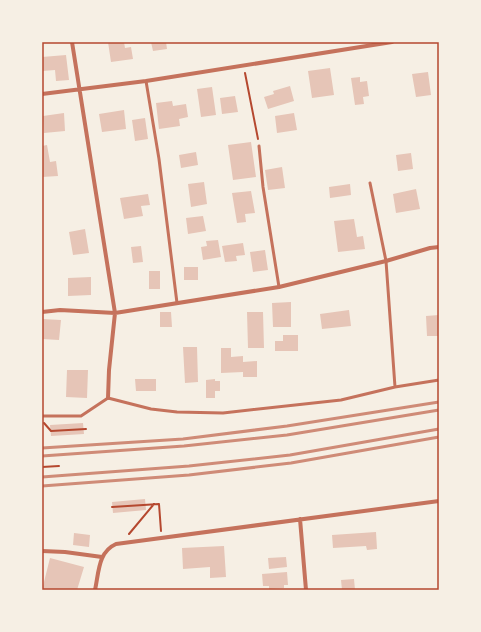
<svg xmlns="http://www.w3.org/2000/svg" width="481" height="632" viewBox="0 0 481 632" font-family="Commissioner,sans-serif">
<style>
.building{fill:#e6c5b7}
.lines{fill:none;stroke-linecap:round;stroke-linejoin:round}
.path{stroke:#b5482f;stroke-width:2}
.service{stroke:#c5725c;stroke-width:3}
.minor{stroke:#c5725c;stroke-width:4}
.rail{stroke:#cf8b77;stroke-width:3}
.neatline{fill:none;stroke:#b5482f;stroke-width:1.5}
</style>
<rect width="100%" height="100%" fill="#f6efe4"/>
<path class="building" d="M108,42H124L125,48L131,47L133,59L111,62Z
M151,42H166L167,49L153,51Z
M66,55L69,80L56,81L55,70L42,71V57Z
M330,68L334,95L312,98L308,71Z
M428,72L431,95L416,97L412,74Z
M360,77V82L367,81L369,96L363,97L364,104L355,105L351,78Z
M290,86L294,101L268,109L264,97L274,94L273,91Z
M212,87L216,115L201,117L197,89Z
M235,96L238,112L222,114L220,98Z
M172,101L173,106L186,104L188,117L179,119L180,126L159,129L156,103Z
M124,110L126,129L102,132L99,114Z
M64,113L65,131L44,133L43,116Z
M294,113L297,130L277,133L275,116Z
M145,118L148,139L135,141L132,120Z
M251,142L256,177L233,180L228,145Z
M47,145L50,162L56,161L58,176L42,177V146Z
M196,152L198,165L181,168L179,155Z
M411,153L413,169L398,171L396,155Z
M282,167L285,188L268,190L265,170Z
M204,182L207,204L191,207L188,184Z
M350,184L351,195L330,198L329,187Z
M416,189L420,209L396,213L393,194Z
M251,191L255,213L245,214L246,222L237,223L232,193Z
M148,194L150,205L141,206L143,216L124,219L120,198Z
M203,216L206,231L188,234L186,218Z
M354,219L357,237L363,236L365,249L338,252L334,221Z
M85,229L89,253L73,255L69,232Z
M218,240L221,257L203,260L201,247L207,246L206,241Z
M243,243L245,255L236,256L237,261L225,262L222,246Z
M141,246L143,262L133,263L131,247Z
M265,250L268,270L253,272L250,252Z
M184,267H198V280H184Z
M149,271H160V289H149Z
M91,277V295L68,296V278Z
M291,302V327H273L272,303Z
M349,310L351,326L322,329L320,314Z
M160,312H171L172,327H160Z
M247,312H263L264,348H248Z
M439,315V336H427L426,316Z
M42,319L61,320L59,340L42,339Z
M283,335H298V351H275V341H283Z
M183,347H197L198,382L185,383Z
M221,348H231V357L243,356V362L257,361V377H243V372L221,373Z
M67,370H88L87,398L66,397Z
M135,379H156V391H136Z
M215,379V381H220V391H215V398H206V380Z
M83,423L84,434L51,436L50,425Z
M145,499L146,510L113,513L112,502Z
M376,532L377,549L367,550L366,546L333,548L332,535Z
M74,533L90,535L89,547L73,545Z
M224,546L226,577L210,578V567L183,569L182,548Z
M286,557L287,567L269,569L268,558Z
M50,558L84,567L77,590H42Z
M287,572L288,585H284V588L269,589V586H263L262,574Z
M354,579L355,590H342L341,580Z"/>
<g class="lines">
<path class="path" d="M245,73L258,139
M44,423L51,431L86,429
M42,467L59,466
M112,507L159,504L161,531
M129,534L154,504"/>
<path class="service" d="M146,81L159,159L177,303
M259,146L263,187L279,287
M370,183L386,261L395,387
M42,416H81L108,398L151,409L177,412L223,413L341,400L395,387L439,380"/>
<path class="minor" d="M72,42L115,313L109,370L108,398
M42,94L146,81L392,42
M42,312L60,310L115,313L279,287L386,261L430,248L439,247
M300,519L306,590
M42,551L65,552L102,557
M95,590C99,572 98,552 116,544L439,501"/>
<path class="rail" d="M42,448L183,439L287,426L439,402
M42,456L184,446L287,435L439,410
M42,477L189,466L290,455L439,429
M42,486L189,475L291,463L439,437"/>
</g>
<rect width="481" height="632" fill="none" stroke="#f6efe4" stroke-width="86"/>
<rect x="43" y="43" width="395" height="546" class="neatline"/>
</svg>
